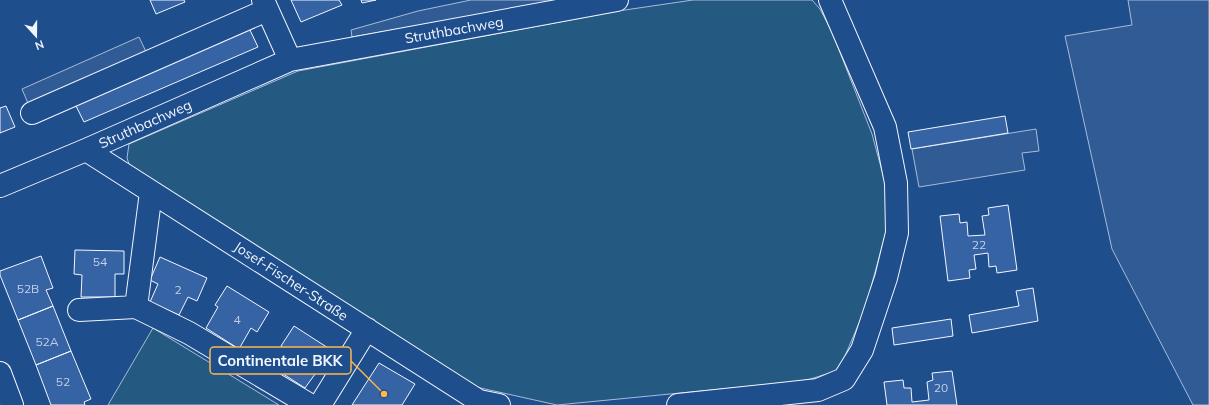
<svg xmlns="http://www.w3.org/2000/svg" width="1209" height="405" viewBox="0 0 1209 405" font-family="Mulish,sans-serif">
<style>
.green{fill:#245a82;stroke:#a8bbd7}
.parking{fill:#305b95;stroke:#a8bbd7}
.building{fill:#3563a3;stroke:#f2f6ff}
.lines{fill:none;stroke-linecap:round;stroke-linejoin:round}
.minor-casing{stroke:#f2f6ff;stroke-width:24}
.minor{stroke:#1f4e8c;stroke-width:22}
.labels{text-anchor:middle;stroke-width:3;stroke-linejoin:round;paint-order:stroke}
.number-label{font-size:12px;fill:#c3d1e8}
.street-label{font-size:14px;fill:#f2f6ff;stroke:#1f4e8c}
.leader{fill:none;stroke:#ffb74d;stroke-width:1.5}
.callout-dot{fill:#ffb74d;stroke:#1f4e8c;stroke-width:1.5}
.callout{fill:#1f4e8c;stroke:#ffb74d;stroke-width:1.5}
.callout-label{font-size:15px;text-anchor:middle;font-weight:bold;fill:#f2f6ff}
</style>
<rect width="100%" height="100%" fill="#1f4e8c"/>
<path class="green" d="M693,0H812L820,9L832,32L872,134L886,186V232L865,309L839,370L804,381L557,405L476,387L130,167L127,158L129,144L298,71L618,11Z
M153,328L279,405H108Z"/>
<path class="parking" d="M471,0H566L352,37L351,30L418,11Z
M1128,0H1209V405H1193L1112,249L1065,36L1132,25Z
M139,37L150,60L32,113L22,89Z
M1036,129L1039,151L1022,153L1025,170L919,187L912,149Z"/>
<path class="building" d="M150,0H184L185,2L156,14Z
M291,0H339L342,5L301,22Z
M361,0H376L362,3Z
M249,28L258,47L84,122L75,104Z
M6,106L15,127L0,133V108Z
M1005,116L1008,133L911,149L908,132Z
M1008,205L1017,270L997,273L996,266L989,267L988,253L974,255L976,269L969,270L970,278L948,281L940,216L959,214L960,223L967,222L968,236L985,235L982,216L989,215L988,208Z
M75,250L124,251V274H115V297H81L82,275L74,274Z
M41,256L53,288L46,290L53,306L18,320L0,275V271Z
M160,257L207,278L197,301L188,297L179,315L150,302L158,284L150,280Z
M227,286L269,312L257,332L251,328L239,349L206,328L218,307L215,305Z
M1033,288L1038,321L972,333L969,315L1019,306L1016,291Z
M53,306L71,351L36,365L18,320Z
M951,319L953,336L894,345L892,328Z
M294,326L336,353L323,373L318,370L305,388L274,368L286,349L281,346Z
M71,351L91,399L84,402L85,405H51L36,365Z
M379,363L415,384L402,405H352Z
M952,371L957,405H887L884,382L903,380L904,388H911L912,402L929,400L927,382L933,380L932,373Z"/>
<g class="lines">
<g class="minor-casing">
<path id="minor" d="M263,0L290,60
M32,113L267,10
M86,150L479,401L499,405
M0,186L86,150L290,60L617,0
M136,307L151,192
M79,310L136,307L189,333L310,405
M0,373L12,405
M320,405L367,329
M678,405L818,390L844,379L862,350L886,278L897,233L896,183L885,127L830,0"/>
</g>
<use href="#minor" class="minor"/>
</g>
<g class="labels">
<g class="number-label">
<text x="979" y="249">22</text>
<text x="100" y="266">54</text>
<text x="28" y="293">52B</text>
<text x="178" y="294">2</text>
<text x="237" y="324">4</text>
<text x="47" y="346">52A</text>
<text x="63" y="386">52</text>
<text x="941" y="392">20</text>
</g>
<g class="street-label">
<text transform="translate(454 30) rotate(-10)" y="5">Struthbachweg</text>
<text transform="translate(145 124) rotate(-24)" y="5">Struthbachweg</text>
<text transform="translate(291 281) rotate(33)" y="5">Josef-Fischer-Straße</text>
</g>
</g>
<path class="leader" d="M384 394L351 361"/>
<circle class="callout-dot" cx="384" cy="394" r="4"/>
<rect class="callout" x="210" y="347" width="141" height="27" rx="4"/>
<g class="callout-label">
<text x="280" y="366">Continentale BKK</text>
</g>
<g transform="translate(36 36) rotate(159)" stroke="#1f4e8c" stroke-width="3" paint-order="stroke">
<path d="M0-3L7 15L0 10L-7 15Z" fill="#f2f6ff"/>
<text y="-6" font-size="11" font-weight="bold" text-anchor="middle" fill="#f2f6ff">N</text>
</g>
</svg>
